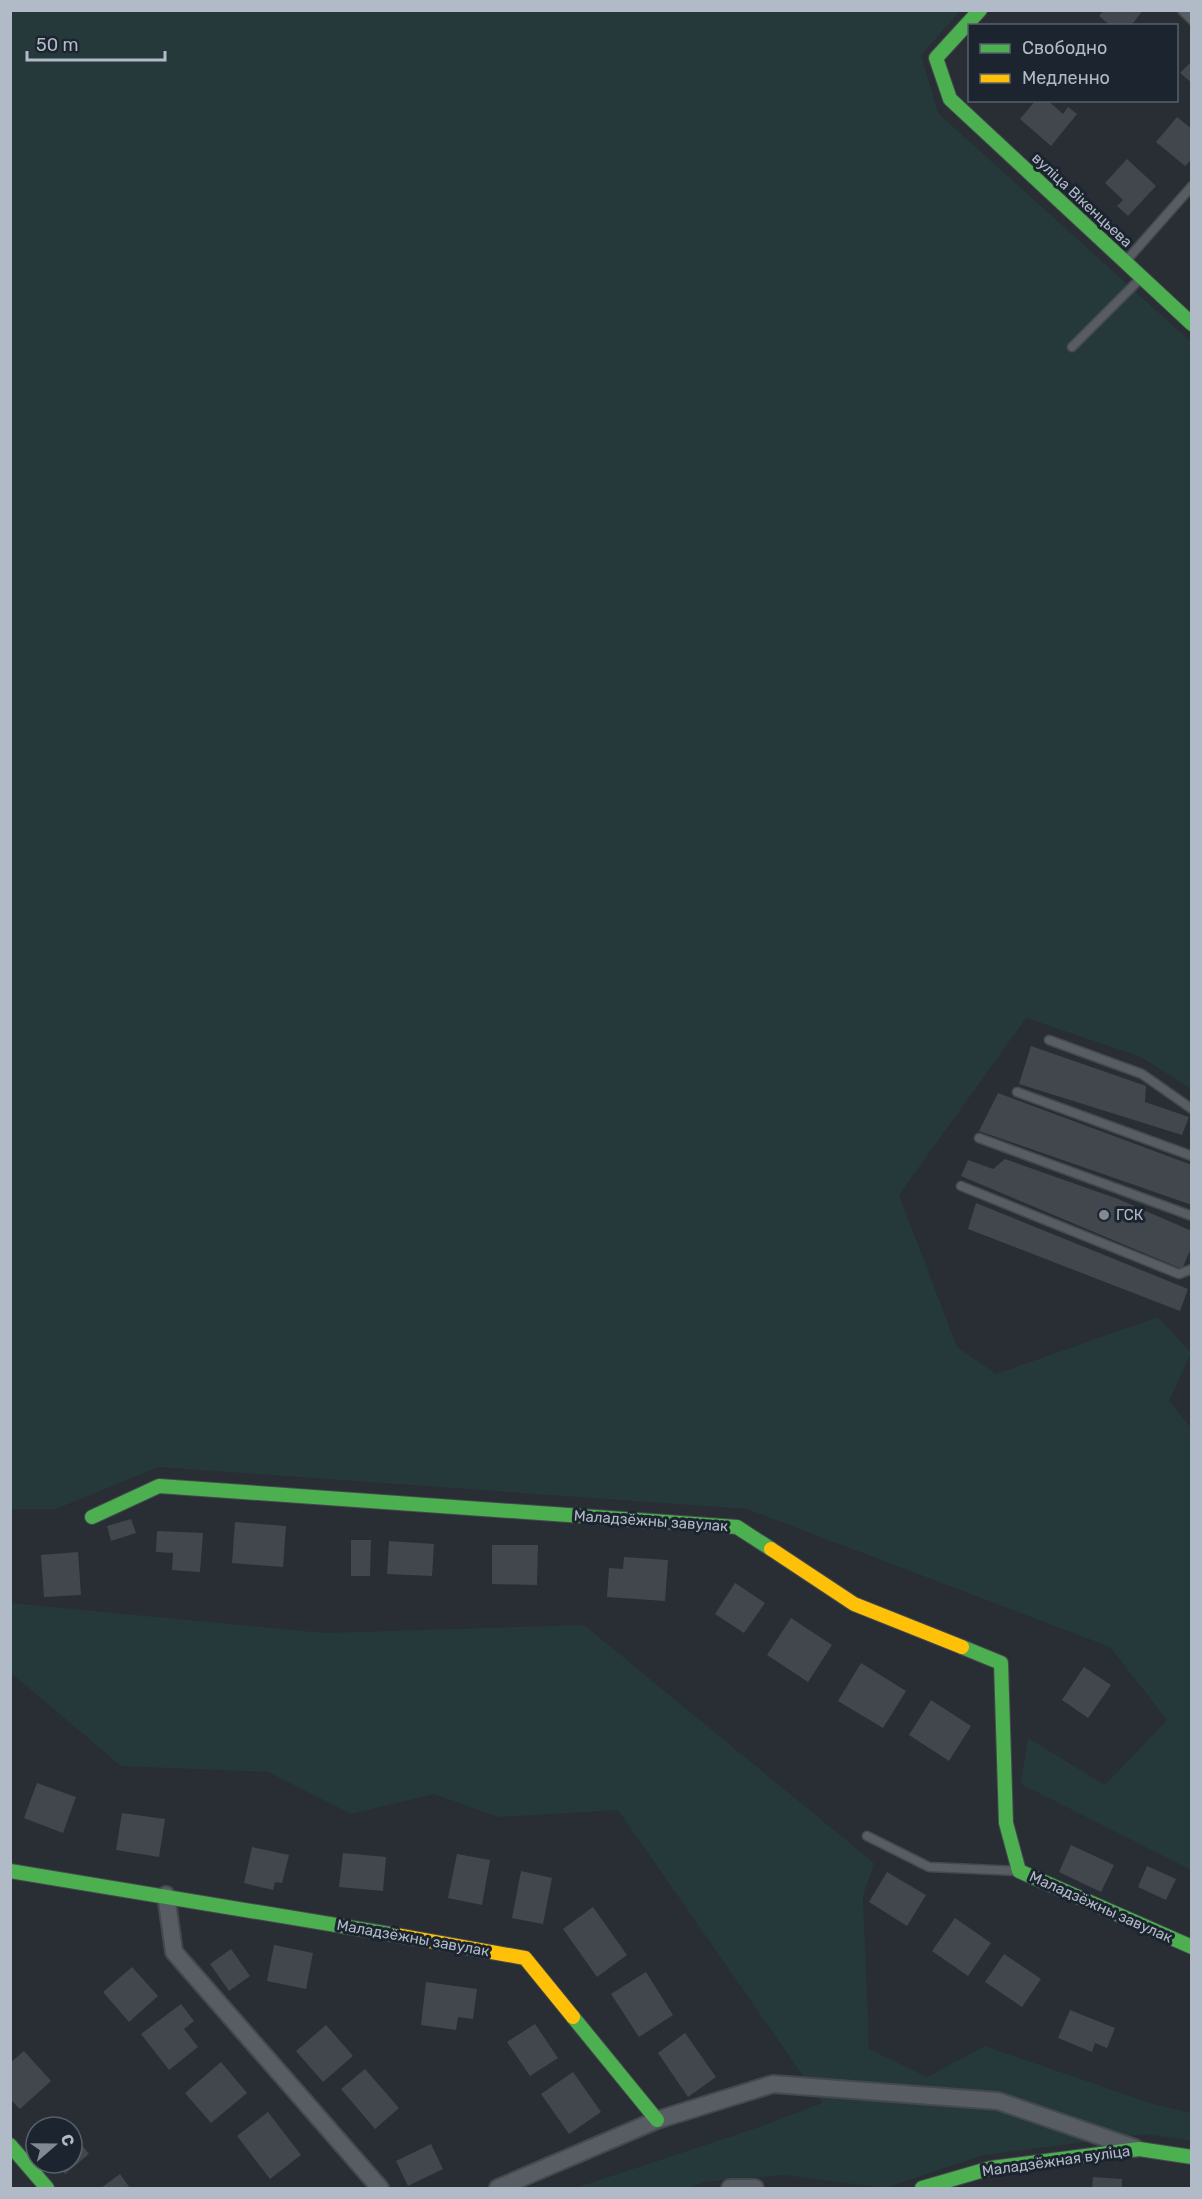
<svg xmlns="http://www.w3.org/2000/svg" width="1202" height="2199" viewBox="0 0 1202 2199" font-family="Rubik,sans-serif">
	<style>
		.green { fill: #25383a }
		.building { fill: #42474d }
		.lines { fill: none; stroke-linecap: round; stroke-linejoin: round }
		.lane-casing { stroke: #44494d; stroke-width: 11 }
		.street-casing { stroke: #44494d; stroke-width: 20 }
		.fast-casing { stroke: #44494d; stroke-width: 16 }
		.slow-casing { stroke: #44494d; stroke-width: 16 }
		.lane { stroke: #585c63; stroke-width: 8 }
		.street { stroke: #585c63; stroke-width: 16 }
		.fast { stroke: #4caf50; stroke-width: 14 }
		.slow { stroke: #ffc107; stroke-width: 14 }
		.poi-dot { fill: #818994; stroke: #1b242f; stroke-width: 2 }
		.labels { text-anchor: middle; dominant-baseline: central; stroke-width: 6; stroke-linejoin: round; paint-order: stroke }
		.street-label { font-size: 15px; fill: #b1bac7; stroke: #1b242f }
		.poi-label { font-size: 15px; fill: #b1bac7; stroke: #1b242f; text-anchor: start }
	</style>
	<rect width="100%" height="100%" fill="#282e34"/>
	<path class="green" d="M11,11h949l-39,44 17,58 253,229v747l-50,-32 -115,-39 -127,177 58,152 39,27 162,-57 33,36 -22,48 23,28 -1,441 -170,-86 7,-46 77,47 62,-65 -57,-73 -363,-138 -588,-42 -103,42h-45z
		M10,1603l315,30 259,-8 290,238 -11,33 6,153 58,28 58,-31 168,58 38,9v28l-44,-7 -163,21 -99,33 -101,-13 -79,7 -16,6h-114l179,-59 68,-26 -204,-293 -120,7 -64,-23 -83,20 -83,-42 -147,-6 -110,-93z"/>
	<path class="building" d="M1104,10h39l-12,16h-20l-12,-10z
		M1192,61v22l-12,-10z
		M1036,100h11l16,14 5,-7 9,7 -26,32 -31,-27z
		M1177,117l15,12v30l-7,7 -29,-24z
		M1127,159l29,27 -28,30 -11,-10 6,-6 -18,-17z
		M1031,1046l115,40 -1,16 44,15 -7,18 -163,-51z
		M998,1093l194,72v40l-213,-74z
		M1005,1159l113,40 74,32v15l-10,23 -221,-93 7,-16 25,9z
		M976,1203l212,86 -8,22 -212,-82z
		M131,1519l5,14 -25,8 -4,-15z
		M235,1522l51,4 -3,41 -51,-4z
		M157,1531l46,2 -3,39 -28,-2 1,-17 -17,-1z
		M351,1540h20l-1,36h-19z
		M389,1541l45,3 -2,32 -45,-2z
		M492,1545h46l-1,40 -45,-1z
		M78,1552l3,43 -37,2 -3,-42z
		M624,1557l44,3 -3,41 -58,-4 2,-29 14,1z
		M735,1583l30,20 -21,30 -29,-19z
		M791,1618l41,27 -24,37 -41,-27z
		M861,1663l45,28 -23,37 -45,-27z
		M1084,1667l27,18 -23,33 -26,-18z
		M931,1700l40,26 -22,35 -40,-26z
		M37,1783l39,14 -13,36 -39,-15z
		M122,1813l43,6 -6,38 -43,-7z
		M1071,1845l43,20 -13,27 -42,-20z
		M252,1847l37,8 -7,28 -7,-1 -2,8 -29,-7z
		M343,1853l43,4 -3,34 -44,-4z
		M457,1854l33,6 -8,45 -34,-7z
		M1147,1866l29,13 -10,21 -28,-13z
		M521,1871l31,7 -9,46 -31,-6z
		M887,1872l39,23 -19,31 -38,-24z
		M593,1907l34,48 -30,22 -34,-48z
		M955,1918l36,25 -23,33 -36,-25z
		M274,1945l39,8 -7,36 -39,-8z
		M231,1949l19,27 -21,15 -19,-27z
		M1004,1954l37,25 -19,28 -37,-25z
		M132,1967l26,29 -29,26 -26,-30z
		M646,1972l27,43 -34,22 -28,-43z
		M426,1982l51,7 -4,30 -15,-2 -2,13 -35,-5z
		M181,2004l13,17 -10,8 14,18 -29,23 -28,-36z
		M1070,2010l45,18 -8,20 -12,-5 -3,9 -34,-14z
		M535,2024l23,34 -28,18 -23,-34z
		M326,2025l27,31 -30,26 -27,-31z
		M685,2033l31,44 -28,20 -30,-44z
		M24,2051l27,30 -31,28 -10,-10v-36z
		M221,2062l26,31 -36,30 -26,-30z
		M365,2069l34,39 -24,21 -34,-40z
		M573,2072l28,40 -32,22 -28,-40z
		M268,2112l33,43 -31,24 -33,-43z
		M58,2116l9,11h-22z
		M72,2133l17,21 -24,20 -9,-11h16z
		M431,2144l12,25 -35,17 -12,-25z
		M120,2174l10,14h-29z
		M1093,2177l29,2v9h-30z"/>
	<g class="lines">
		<defs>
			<path id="lane" d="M1182,10l10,10
				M1125,262l67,-76
				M1072,347l69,-69
				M1049,1040l93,34 50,35
				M1017,1092l175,64
				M979,1138l213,78
				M961,1186l218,88 13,-5
				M867,1836l62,31 89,4"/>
			<path id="street" d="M166,1895l8,57 206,236
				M498,2188l159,-68 116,-36 225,17 137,47
				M730,2188h25"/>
			<path id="fast" d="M980,10l-44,48 14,41 242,225
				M92,1517l67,-31 578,41 34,22
				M962,1647l39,16 5,160 13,48 173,76
				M10,1871l386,64
				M573,2017l84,103
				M10,2145l37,43
				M922,2188l69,-20 148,-19 53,8"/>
			<path id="slow" d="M771,1549l83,55 108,43
				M396,1935l129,23 48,59"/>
		</defs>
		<use href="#lane" class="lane-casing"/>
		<use href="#street" class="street-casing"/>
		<use href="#fast" class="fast-casing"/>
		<use href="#slow" class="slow-casing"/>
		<use href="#lane" class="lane"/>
		<use href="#street" class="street"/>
		<use href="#fast" class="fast"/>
		<use href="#slow" class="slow"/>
	</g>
	<circle class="poi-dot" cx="1104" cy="1215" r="6"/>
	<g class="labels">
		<g class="street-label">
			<text transform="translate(1082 200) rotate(43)">вуліца Вікенцьева</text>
			<text transform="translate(651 1521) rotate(4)">Маладзёжны завулак</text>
			<text transform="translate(1101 1907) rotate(24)">Маладзёжны завулак</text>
			<text transform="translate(413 1938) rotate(10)">Маладзёжны завулак</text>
			<text transform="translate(1056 2161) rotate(-8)">Маладзёжная вуліца</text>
		</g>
		<g class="poi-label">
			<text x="1116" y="1215">ГСК</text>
		</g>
	</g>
	<rect width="1202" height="2199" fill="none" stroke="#b1bac7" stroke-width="24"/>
	<rect x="968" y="24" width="210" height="78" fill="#1b242f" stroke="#57606c" stroke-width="1.5"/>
	<rect x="980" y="44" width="30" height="9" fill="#4caf50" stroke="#57606c" stroke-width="1.5"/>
	<text x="1022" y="54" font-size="18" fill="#b1bac7">Свободно</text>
	<rect x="980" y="74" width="30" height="9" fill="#ffc107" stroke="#57606c" stroke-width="1.5"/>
	<text x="1022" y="84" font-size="18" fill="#b1bac7">Медленно</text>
	<g transform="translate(54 2145) rotate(70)"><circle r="28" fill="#1b242f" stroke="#57606c" stroke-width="1.5"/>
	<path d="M0-4.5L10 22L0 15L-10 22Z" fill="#818994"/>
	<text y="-9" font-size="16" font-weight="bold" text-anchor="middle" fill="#b1bac7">С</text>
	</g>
	<path d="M27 51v9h138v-9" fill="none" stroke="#b1bac7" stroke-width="3"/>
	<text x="36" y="51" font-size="18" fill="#b1bac7" stroke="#1b242f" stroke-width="4.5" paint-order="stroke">50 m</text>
</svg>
